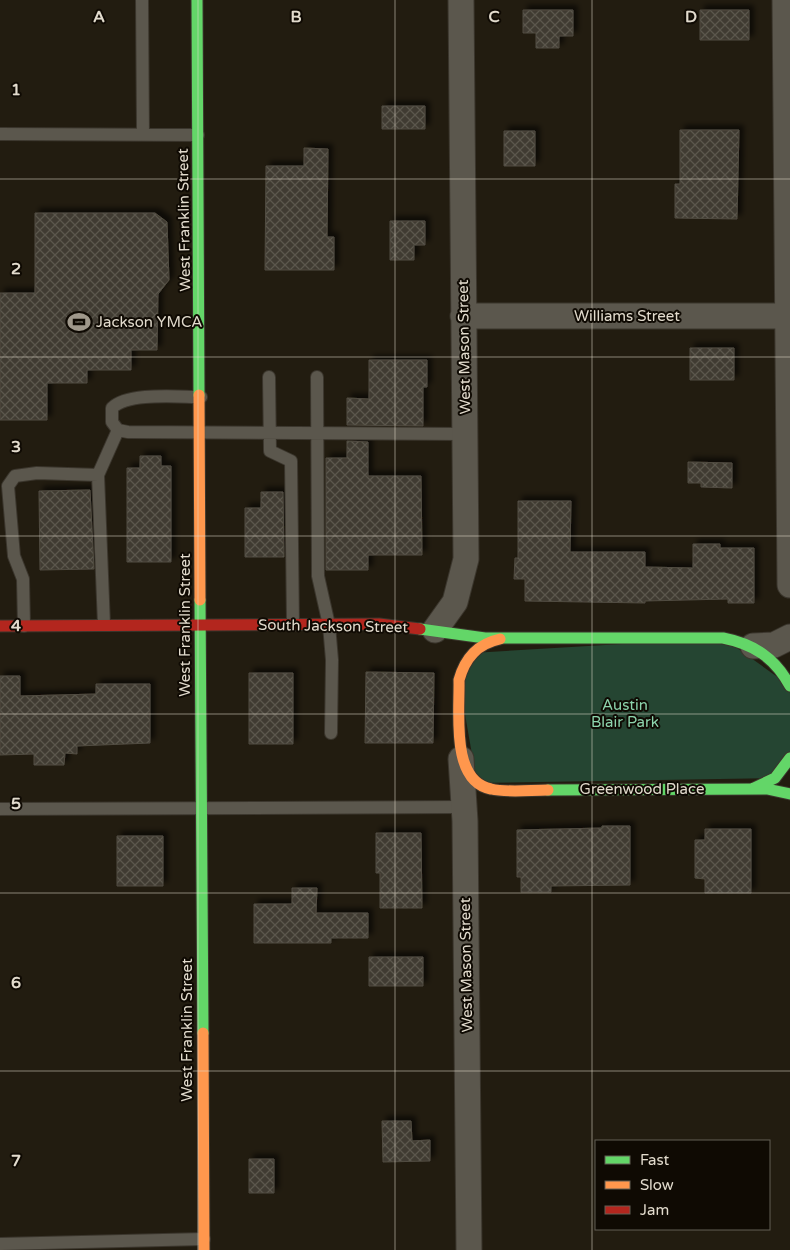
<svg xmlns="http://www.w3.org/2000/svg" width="790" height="1250" viewBox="0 0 790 1250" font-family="'Varela Round',sans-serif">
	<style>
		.park { fill: #254532 }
		.building { fill: url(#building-cross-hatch); stroke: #514c42; filter: url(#shadow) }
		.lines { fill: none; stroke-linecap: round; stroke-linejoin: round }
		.lane-casing { stroke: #3b362d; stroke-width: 14 }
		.street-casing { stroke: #3b362d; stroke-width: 27 }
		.fast-casing { stroke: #3b362d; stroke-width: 13 }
		.slow-casing { stroke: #3b362d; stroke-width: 13 }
		.jam-casing { stroke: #3b362d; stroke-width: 13 }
		.lane { stroke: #5b574d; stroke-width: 12 }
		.street { stroke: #5b574d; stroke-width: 25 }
		.fast { stroke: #63d668; stroke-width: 11 }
		.slow { stroke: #ff974d; stroke-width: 11 }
		.jam { stroke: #b3261e; stroke-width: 11 }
		.grid { fill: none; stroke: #e2dbcd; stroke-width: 1; stroke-opacity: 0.55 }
		.labels { text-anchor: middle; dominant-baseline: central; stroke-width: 4; stroke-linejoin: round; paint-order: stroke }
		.street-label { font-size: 15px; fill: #e2dbcd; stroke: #0f0a03 }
		.poi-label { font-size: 15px; fill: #e2dbcd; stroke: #0f0a03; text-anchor: start }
		.park-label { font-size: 15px; fill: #8dd5ad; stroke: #0f0a03 }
		.grid-label { font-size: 16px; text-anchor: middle; font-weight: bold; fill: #e2dbcd; stroke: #0f0a03; stroke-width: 4; stroke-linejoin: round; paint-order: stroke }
	</style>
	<defs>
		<pattern id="building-cross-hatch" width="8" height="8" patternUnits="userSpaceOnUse" patternTransform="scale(1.25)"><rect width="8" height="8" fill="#403b30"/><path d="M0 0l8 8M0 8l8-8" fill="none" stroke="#5b574d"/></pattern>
		<filter id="shadow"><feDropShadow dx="4.5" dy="-4.5" stdDeviation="2.5" flood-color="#0009"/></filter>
	</defs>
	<rect width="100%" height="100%" fill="#221c10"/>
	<path class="park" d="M723,638l67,48v72l-13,20 -300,5 -18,-103 13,-27z"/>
	<path class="building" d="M523,10h50v26h-14v12h-23v-15h-13z
		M700,10h49v30h-49z
		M382,106h43v23h-43z
		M680,130h59l-2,89 -62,-1v-34h5z
		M504,131h31v35h-31z
		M304,148l24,1 -1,88h7v33h-69l1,-104h38z
		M35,213h120l12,9 2,58 -11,14 -1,56h-26v20h-44v13h-40v37h-47v-127h35z
		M390,221h35v24h-11v15h-24z
		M690,348h44v32h-44z
		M369,360h58v27h-4v39l-76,-1v-27l22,1z
		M347,441l21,1v34h53l1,79h-54v15h-42v-112h21z
		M140,456h21v10h10v96h-44v-94h13z
		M688,462l44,1v25l-31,-1v-4h-13z
		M90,490l4,79 -54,1 -1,-79z
		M261,492h22l1,65h-39v-49h16z
		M518,501h53l-1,51h75v15l48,1v-24h27v4h34v55h-26v-4l-83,2v2l-120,-2v-22h-11l1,-21h3z
		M366,672l68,1 -1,70h-68z
		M249,673h44v71h-44z
		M0,676h20v20l76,-2v-10h54v59l-73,3v8l-12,-1 -1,12h-30v-11l-34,1z
		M602,826h28v59l-79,1v6h-30v-15h-4v-47l85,-2z
		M705,829h46v64h-46v-14l-10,-1v-38h10z
		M376,833h45l1,75h-42v-35h-4z
		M117,836h46v50h-46z
		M292,888h25l-1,25h52v25h-37v5h-77v-39h38z
		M369,957h54v29h-54z
		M382,1121h29l1,20 18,-1v21l-47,1z
		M249,1159h25v34h-25z"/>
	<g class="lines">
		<defs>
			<path id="lane" d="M142,0l1,134
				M0,134l198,1
				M269,377l1,74 21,10 2,164
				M317,377l1,199 11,49 3,35 -1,73
				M201,397c-23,0 -73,-5 -89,11v14l6,8 10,2 337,2
				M98,475l20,-45
				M24,626l-1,-47 -9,-23 -6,-70 7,-10 22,-3 61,2 6,150
				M0,809l464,-2
				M0,1244l204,-5"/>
			<path id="street" d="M785,0l5,585
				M463,316h327
				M435,630l20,-28 11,-43 -5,-559
				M753,646l21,-1 16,-8
				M461,759l4,62 4,429"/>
			<path id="fast" d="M197,0l2,395
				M200,600l3,433
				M420,629l65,9h238c31,6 52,20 67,48
				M752,789l23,-11 15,-20
				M548,790l219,-1 23,5"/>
			<path id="slow" d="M199,395l1,205
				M500,639c-23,5 -35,19 -41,41 1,31 -9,101 32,109 17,4 39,1 57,1
				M203,1033l1,217"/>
			<path id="jam" d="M0,626l379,-2 41,5"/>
		</defs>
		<use href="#lane" class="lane-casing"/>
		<use href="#street" class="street-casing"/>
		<use href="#fast" class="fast-casing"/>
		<use href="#slow" class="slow-casing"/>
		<use href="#jam" class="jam-casing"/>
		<use href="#lane" class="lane"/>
		<use href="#street" class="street"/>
		<use href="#fast" class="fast"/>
		<use href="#slow" class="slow"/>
		<use href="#jam" class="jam"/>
	</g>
	<path class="grid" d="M198,0v1250M395,0v1250M592,0v1250M0,179h790M0,357h790M0,536h790M0,714h790M0,893h790M0,1071h790"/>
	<defs>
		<symbol id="stadium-bare" viewBox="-9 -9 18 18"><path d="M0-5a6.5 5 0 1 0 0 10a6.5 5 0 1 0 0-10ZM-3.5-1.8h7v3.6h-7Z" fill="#9f988b" stroke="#0f0a03" stroke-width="2.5" paint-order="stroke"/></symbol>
	</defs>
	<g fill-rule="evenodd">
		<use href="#stadium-bare" x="63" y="306" width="32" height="32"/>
	</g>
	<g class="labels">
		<g class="street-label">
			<text transform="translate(184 220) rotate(-91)">West Franklin Street</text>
			<text x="627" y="316">Williams Street</text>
			<text transform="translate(464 347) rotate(-91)">West Mason Street</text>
			<text transform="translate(185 625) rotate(-90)">West Franklin Street</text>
			<text transform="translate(333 626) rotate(1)">South Jackson Street</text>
			<text x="642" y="789">Greenwood Place</text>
			<text transform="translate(466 965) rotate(-91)">West Mason Street</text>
			<text transform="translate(187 1030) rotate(-90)">West Franklin Street</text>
		</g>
		<g class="poi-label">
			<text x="96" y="322">Jackson YMCA</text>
		</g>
		<g class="park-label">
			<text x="625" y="705">Austin<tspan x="625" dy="17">Blair Park</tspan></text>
		</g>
	</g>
	<g class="grid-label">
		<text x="99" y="22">A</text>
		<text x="296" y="22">B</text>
		<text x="494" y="22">C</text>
		<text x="691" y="22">D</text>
		<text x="16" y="95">1</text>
		<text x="16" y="274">2</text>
		<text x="16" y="452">3</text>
		<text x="16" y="631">4</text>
		<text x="16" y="809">5</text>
		<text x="16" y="988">6</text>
		<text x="16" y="1166">7</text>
	</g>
	<rect x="595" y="1140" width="175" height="90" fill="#0f0a03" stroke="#635e54"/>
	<rect x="605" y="1156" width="25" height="8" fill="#63d668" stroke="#635e54"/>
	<text x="640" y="1165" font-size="15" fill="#e2dbcd">Fast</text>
	<rect x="605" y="1181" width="25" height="8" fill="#ff974d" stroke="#635e54"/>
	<text x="640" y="1190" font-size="15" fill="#e2dbcd">Slow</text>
	<rect x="605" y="1206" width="25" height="8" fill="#b3261e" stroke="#635e54"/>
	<text x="640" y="1215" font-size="15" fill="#e2dbcd">Jam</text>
</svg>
